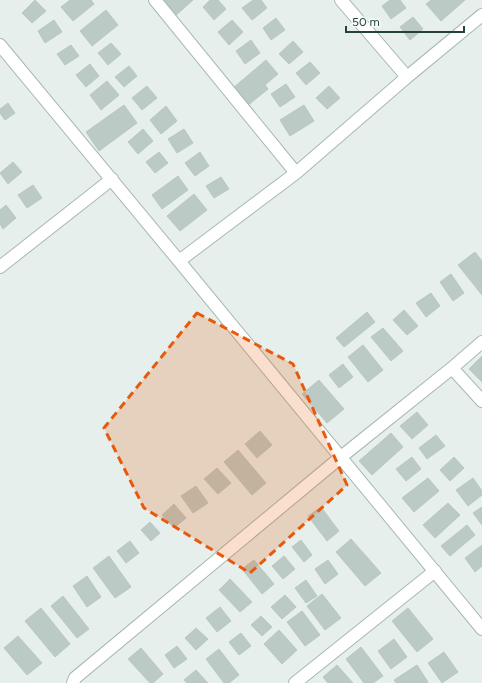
<svg xmlns="http://www.w3.org/2000/svg" width="482" height="683" viewBox="0 0 482 683" font-family="Figtree,sans-serif">
	<style>
		.building { fill: #bbcac4; stroke: #b8c9c2 }
		.lines { fill: none; stroke-linecap: round; stroke-linejoin: round }
		.street-casing { stroke: #a8b8b2; stroke-width: 14 }
		.street { stroke: #fff; stroke-width: 12 }
		.marked { fill: #e8590c; fill-opacity: 0.2; stroke: #e8590c; stroke-width: 3; stroke-dasharray: 8 5; stroke-linejoin: round }
	</style>
	<rect width="100%" height="100%" fill="#e6efeb"/>
	<path class="building" d="M35,0l11,11 -14,12 -10,-10z
		M70,0h21l3,4 -21,17 -12,-14z
		M165,0h28l-19,17 -12,-14z
		M210,0h8l8,9 -12,11 -11,-13z
		M253,0h8l6,8 -15,12 -10,-12z
		M390,0h10l6,8 -15,11 -9,-13z
		M431,0h34l-24,21 -15,-17z
		M106,10l12,15 -26,21 -12,-15z
		M413,17l10,12 -13,11 -10,-13z
		M276,18l9,12 -14,10 -8,-12z
		M54,20l8,12 -17,11 -7,-12z
		M232,20l11,12 -14,13 -11,-13z
		M251,40l9,13 -15,11 -9,-13z
		M293,41l10,11 -14,12 -10,-10z
		M111,43l10,11 -13,11 -10,-12z
		M71,45l8,11 -14,9 -8,-11z
		M266,60l12,14 -13,11 3,4 -21,17 -14,-18z
		M310,62l10,11 -14,12 -10,-12z
		M90,64l9,12 -13,11 -10,-12z
		M129,66l8,10 -13,11 -9,-10z
		M107,81l12,14 -18,15 -11,-15z
		M286,84l9,13 -15,10 -9,-13z
		M147,86l10,12 -15,12 -10,-12z
		M329,86l11,12 -13,11 -11,-11z
		M8,103l7,10 -10,7 -5,-7v-4z
		M124,105l13,18 -38,28 -13,-19z
		M304,105l10,16 -24,15 -10,-16z
		M166,106l11,15 -16,13 -11,-14z
		M143,129l10,12 -15,13 -10,-12z
		M184,129l9,14 -16,10 -9,-14z
		M159,152l9,11 -13,10 -9,-11z
		M200,152l9,14 -14,10 -10,-13z
		M13,162l9,10 -14,12 -8,-11z
		M178,176l10,14 -26,19 -10,-14z
		M221,177l8,12 -15,9 -8,-12z
		M33,185l9,13 -15,10 -9,-13z
		M194,194l13,16 -27,21 -13,-15z
		M6,205l10,13 -13,11 -3,-5v-14z
		M475,252l7,9v34l-24,-30z
		M451,274l13,19 -11,8 -13,-19z
		M431,293l9,13 -14,11 -10,-14z
		M404,310l14,16 -11,9 -14,-15z
		M367,312l8,10 -31,25 -8,-9z
		M383,328l20,23 -12,10 -20,-24z
		M363,345l20,25 -15,12 -20,-25z
		M482,356v26l-13,-13z
		M343,364l10,13 -14,11 -10,-13z
		M319,380l25,29 -17,14 -25,-29z
		M417,412l11,13 -16,14 -12,-13z
		M260,431l12,14 -15,13 -12,-14z
		M391,433l12,14 -31,28 -13,-14z
		M436,435l9,11 -18,13 -8,-11z
		M238,450l28,33 -14,12 -28,-33z
		M412,457l9,12 -15,12 -10,-12z
		M454,457l10,11 -14,13 -10,-11z
		M217,468l14,15 -13,11 -14,-15z
		M428,478l11,13 -25,21 -12,-14z
		M473,478l9,13v4l-14,11 -12,-16z
		M196,486l12,17 -15,10 -12,-17z
		M448,503l12,12 -25,23 -12,-13z
		M174,504l12,14 -12,10 -12,-13z
		M321,507l18,24 -12,10 -19,-25z
		M482,507v18l-9,-12z
		M150,522l10,11 -9,8 -10,-11z
		M467,525l8,10 -25,21 -9,-10z
		M351,539l30,34 -16,13 -29,-34z
		M301,540l11,15 -8,7 -12,-15z
		M130,541l9,12 -13,10 -9,-12z
		M482,545v21l-7,6 -10,-14z
		M109,556l22,31 -16,11 -22,-30z
		M284,556l11,13 -12,10 -11,-13z
		M254,560l20,24 -12,10 -20,-25z
		M328,560l10,14 -13,10 -10,-15z
		M87,576l14,21 -14,10 -14,-21z
		M230,579l22,23 -12,10 -21,-22z
		M306,580l11,16 -11,7 -11,-15z
		M322,594l19,24 -16,12 -18,-24z
		M285,595l11,12 -14,12 -11,-12z
		M63,596l26,33 -12,9 -26,-32z
		M220,607l11,14 -14,11 -11,-14z
		M41,608l29,36 -15,13 -30,-36z
		M408,608l25,31 -16,13 -25,-31z
		M302,611l18,24 -15,11 -18,-24z
		M261,616l11,11 -10,9 -11,-11z
		M196,628l12,11 -12,11 -11,-12z
		M279,630l18,20 -15,14 -18,-20z
		M241,633l10,13 -12,9 -10,-13z
		M18,636l24,27 -15,12 -23,-27z
		M394,639l13,18 -16,12 -13,-18z
		M177,646l10,13 -13,9 -9,-13z
		M361,647l22,29 -10,7h-9l-18,-24z
		M141,648l22,26 -10,9h-3l-22,-24z
		M219,649l20,26 -10,8h-5l-18,-24z
		M444,652l14,20 -16,11 -14,-20z
		M337,665l16,18h-25l-5,-6z
		M417,665l11,17 -1,1h-31l-2,-3z
		M196,670l12,13h-21l-3,-3z"/>
	<g class="lines">
		<defs>
			<path id="street" d="M155,0l141,173
				M341,0l66,77
				M0,45l179,216 303,368
				M179,261l117,-88 111,-96 75,-62
				M0,267l112,-88
				M452,368l30,33
				M73,683l2,-5 266,-221 111,-89 30,-26
				M295,683l140,-112"/>
		</defs>
		<use href="#street" class="street-casing"/>
		<use href="#street" class="street"/>
	</g>
	<path class="marked" d="M197,313l96,51 54,121 -97,88 -106,-65 -40,-80z"/>
	<path d="M346 26v6h118v-6" fill="none" stroke="#24423a" stroke-width="2"/>
	<text x="352" y="26" font-size="12" fill="#24423a" stroke="#f7fbf9" stroke-width="3" paint-order="stroke">50 m</text>
</svg>
